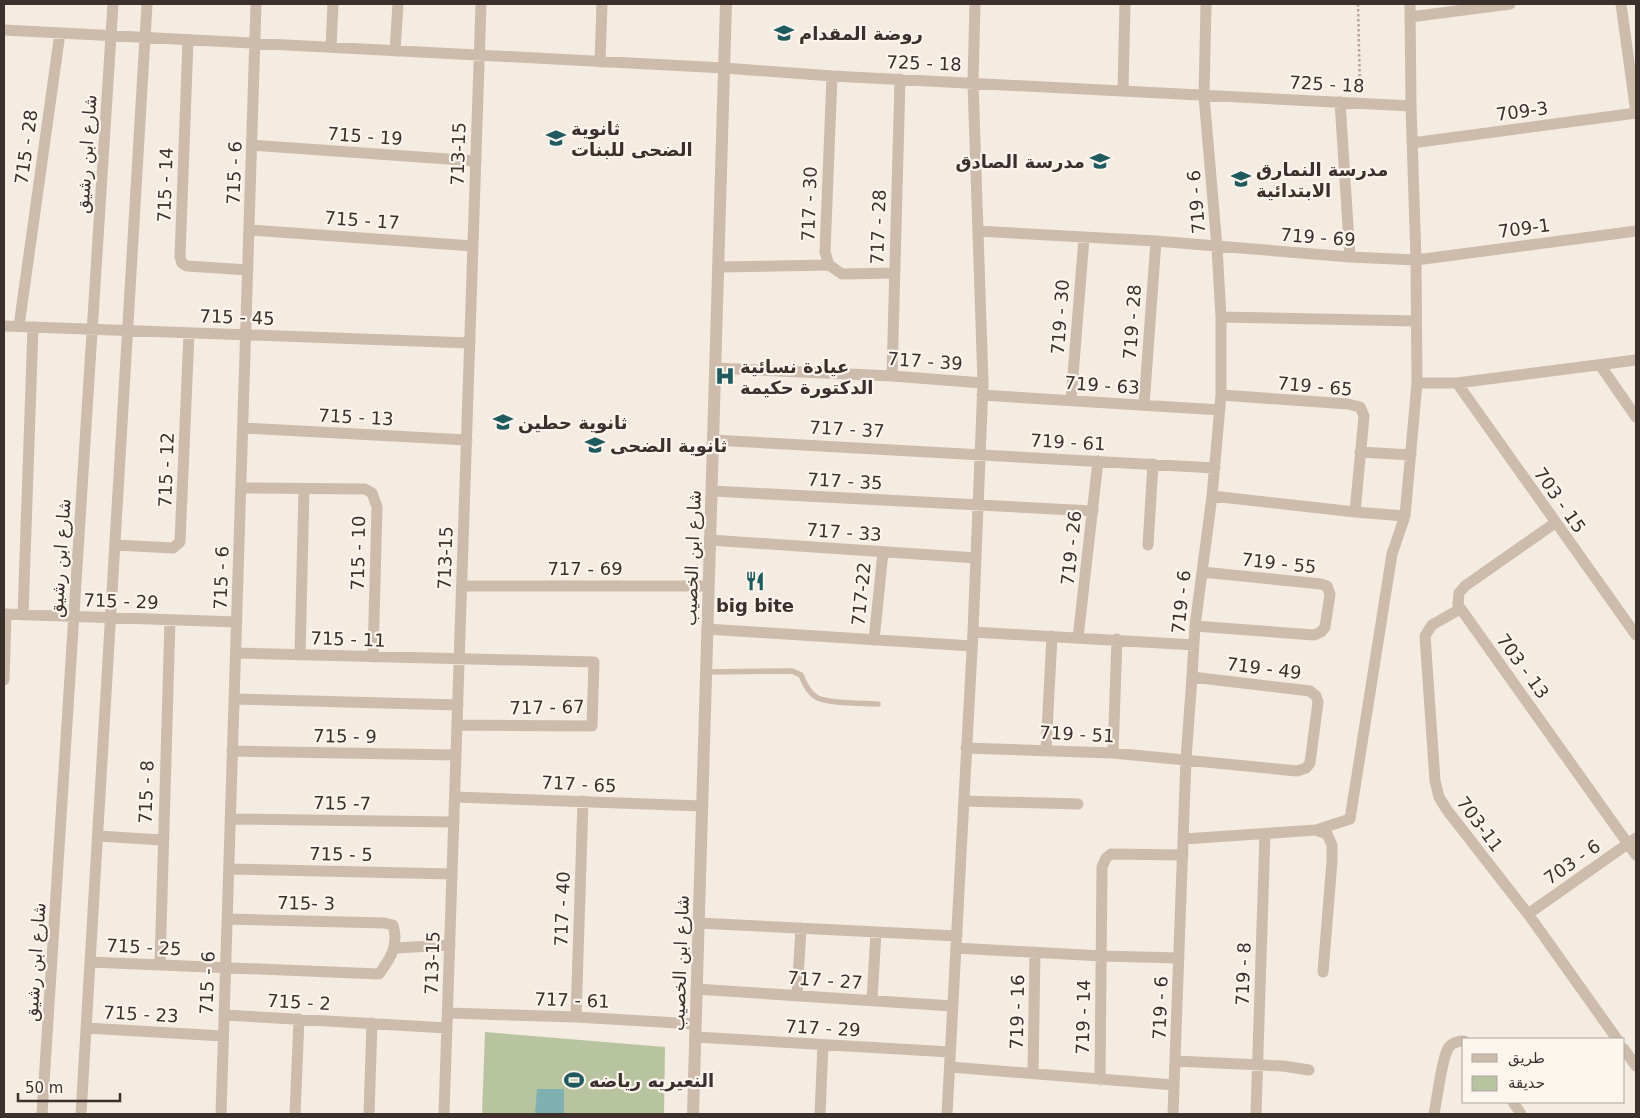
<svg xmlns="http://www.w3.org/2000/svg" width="1640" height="1118" viewBox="0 0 1640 1118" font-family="'DejaVu Sans',Cairo,sans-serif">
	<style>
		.green { fill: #b8c4a0 }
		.water { fill: #7fb0b2 }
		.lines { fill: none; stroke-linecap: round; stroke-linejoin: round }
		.path { stroke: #b9a596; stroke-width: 2.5; stroke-dasharray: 2.5 2.5; stroke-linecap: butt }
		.service { stroke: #cdbbac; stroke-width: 5.5 }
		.minor { stroke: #cdbbac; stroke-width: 11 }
		.tertiary { stroke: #cdbbac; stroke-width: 12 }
		.labels { text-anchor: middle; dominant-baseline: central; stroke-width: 4.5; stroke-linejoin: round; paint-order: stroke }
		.poi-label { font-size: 18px; font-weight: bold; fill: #3b302b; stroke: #fbf5ee; text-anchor: start }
		.street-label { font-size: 18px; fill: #3b302b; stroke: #fbf5ee }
	</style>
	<rect width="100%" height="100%" fill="#f4ebe1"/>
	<path class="green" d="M485,1032l180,15 -1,67h-182z"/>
	<path class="water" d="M537,1089h27v25h-29z"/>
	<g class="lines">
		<path class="path" d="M1358,4l2,88"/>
		<path class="service" d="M706,672l86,-1 9,4c3,8 7,17 15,22 11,7 48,6 62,7"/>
		<path class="minor" d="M1621,4l15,109
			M1410,17l100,-13
			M4,30l720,38 108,8 579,30
			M188,40l-8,217 2,6 5,3 61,4
			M331,47l2,-43
			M395,51l3,-47
			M600,62l2,-58
			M832,76l-7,176 4,13 13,9 53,-1
			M1123,90l2,-86
			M1340,102l10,155
			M1412,143l224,-30
			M252,145l224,16
			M249,230l224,16
			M978,231l178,10 194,16 66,3 220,-29
			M718,267l111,-2
			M1221,317l195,4
			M4,326l466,17
			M19,326l41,-293
			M1600,365l36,52
			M715,368l177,8 91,7
			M892,376l8,-297
			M1417,383h40l179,-23
			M1457,383l179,252
			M982,395l238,15
			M1221,395l127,9 12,3 4,9 -9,96
			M1071,400l13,-162
			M1144,405l12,-164
			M243,428l224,12
			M713,440l502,28
			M1360,452l51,3
			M241,488l124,1 7,4 5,14 -4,150
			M712,491l381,20
			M1212,496l143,16 50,4
			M1555,523l-90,63 -6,7 -1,12 178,250
			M710,540l266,18
			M115,545l58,3 7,-6 9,-209
			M1148,545l5,-81
			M462,586h246
			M1460,609l-28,16 -7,11 10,145 4,16 8,13 81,104 89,125
			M4,614l233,8
			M23,615l10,-288
			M1195,626l119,9 7,-3 4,-5 5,-33 -3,-8 -6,-2 -119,-12
			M707,629l265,17
			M973,632l221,13
			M1078,638l20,-177
			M874,640l9,-88
			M236,653l358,9 -2,64 -135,-1
			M300,655l4,-166
			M4,680l2,-66
			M234,699l224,6
			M966,748l147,5 184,18 9,-3 4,-5 8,-61 -2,-6 -6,-5 -118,-14
			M1046,750l6,-114
			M232,751l224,4
			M1113,753l4,-114
			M455,797l247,9
			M964,801l114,3
			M230,819l224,3
			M1316,830l34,-11 42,-265 13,-38 12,-133 -1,-123 -5,-154 -1,-102
			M98,836l64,4
			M1184,839l132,-9 11,4 5,11v16l-9,111
			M229,869l223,5
			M1528,914l108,-76
			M698,923l259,13
			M395,948l55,-3
			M956,948l146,8 77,2
			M90,962l289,12c12,-16 20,-29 14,-49l-9,-2 -157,-4
			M160,965l10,-345
			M696,989l256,17
			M797,995l4,-67
			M872,1000l4,-68
			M448,1013l128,4 119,7
			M224,1015l223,13
			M576,1017l7,-216
			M86,1028l137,8
			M695,1037l255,15
			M1624,1049l12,17
			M1175,1061l108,5 26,4
			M950,1067l224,18
			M1033,1073l2,-121
			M1100,1080l2,-213 4,-9 5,-4 72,1
			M1513,1102l8,12
			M42,1114l71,-1110
			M81,1114l66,-1110
			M221,1114l35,-1110
			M295,1114l4,-95
			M369,1114l3,-91
			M444,1114l37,-1110
			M820,1114l3,-69
			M947,1114l26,-482 10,-249 -10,-301 2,-78
			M1173,1114l13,-355 6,-82 3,-51 17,-130 9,-101v-78l-4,-70 -13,-151 2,-92
			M1256,1114l9,-280
			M1434,1114c3,-14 8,-58 15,-67 4,-5 9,-6 15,-6"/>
		<path class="tertiary" d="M693,1114l33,-1110"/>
	</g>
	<defs>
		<symbol id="school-bare" viewBox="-9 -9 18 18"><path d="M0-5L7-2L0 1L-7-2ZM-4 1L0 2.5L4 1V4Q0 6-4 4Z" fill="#1f5a5e" stroke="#fbf5ee" stroke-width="2.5" paint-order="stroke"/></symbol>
		<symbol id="hospital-bare" viewBox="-9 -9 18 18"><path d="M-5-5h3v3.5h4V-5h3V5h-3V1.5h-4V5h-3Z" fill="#1f5a5e" stroke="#fbf5ee" stroke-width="2.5" paint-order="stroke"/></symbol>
		<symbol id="restaurant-bare" viewBox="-9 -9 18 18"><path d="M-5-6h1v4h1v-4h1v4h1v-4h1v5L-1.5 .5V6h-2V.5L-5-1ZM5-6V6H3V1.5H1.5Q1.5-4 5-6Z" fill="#1f5a5e" stroke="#fbf5ee" stroke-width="2.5" paint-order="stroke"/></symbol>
		<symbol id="stadium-bare" viewBox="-9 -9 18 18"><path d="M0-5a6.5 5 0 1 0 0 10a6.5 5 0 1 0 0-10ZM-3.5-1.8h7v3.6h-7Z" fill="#1f5a5e" stroke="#fbf5ee" stroke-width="2.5" paint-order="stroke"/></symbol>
	</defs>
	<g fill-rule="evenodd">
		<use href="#school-bare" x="770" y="19" width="28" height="28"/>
		<use href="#school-bare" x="542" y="124" width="28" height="28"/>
		<use href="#school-bare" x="1086" y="147" width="28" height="28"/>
		<use href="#school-bare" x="1227" y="165" width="28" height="28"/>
		<use href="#hospital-bare" x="711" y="362" width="28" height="28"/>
		<use href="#school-bare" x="489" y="408" width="28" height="28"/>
		<use href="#school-bare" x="581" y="431" width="28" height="28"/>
		<use href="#restaurant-bare" x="741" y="567" width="28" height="28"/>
		<use href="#stadium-bare" x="560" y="1066" width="28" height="28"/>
	</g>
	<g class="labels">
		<g class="poi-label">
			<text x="799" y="33">روضة المقدام</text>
			<text x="571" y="128">ثانوية<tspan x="571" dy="21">الضحى للبنات</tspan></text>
			<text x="1085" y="161" text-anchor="end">مدرسة الصادق</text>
			<text x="1256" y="169">مدرسة النمارق<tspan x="1256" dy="21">الابتدائية</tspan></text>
			<text x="740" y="366">عيادة نسائية<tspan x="740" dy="21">الدكتورة حكيمة</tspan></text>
			<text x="518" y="422">ثانوية حطين</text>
			<text x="610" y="445">ثانوية الضحى</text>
			<text x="755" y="605" text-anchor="middle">big bite</text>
			<text x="589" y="1080">النعيريه رياضه</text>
		</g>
		<g class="street-label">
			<text transform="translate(924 63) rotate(2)">725 - 18</text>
			<text transform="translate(1327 84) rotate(3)">725 - 18</text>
			<text transform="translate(1522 111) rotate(-8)">709-3</text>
			<text transform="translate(365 136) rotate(4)">715 - 19</text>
			<text transform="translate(26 147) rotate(-82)">715 - 28</text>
			<text transform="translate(86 154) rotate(-86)">شارع ابن رشيق</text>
			<text transform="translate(458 154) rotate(-88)">713-15</text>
			<text transform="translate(234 173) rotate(-88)">715 - 6</text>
			<text transform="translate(165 185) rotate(-88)">715 - 14</text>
			<text transform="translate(1196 202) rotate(-95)">719 - 6</text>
			<text transform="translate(809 204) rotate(-88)">717 - 30</text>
			<text transform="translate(362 220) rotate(4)">715 - 17</text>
			<text transform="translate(878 227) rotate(-88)">717 - 28</text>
			<text transform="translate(1524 228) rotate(-8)">709-1</text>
			<text transform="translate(1318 237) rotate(4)">719 - 69</text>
			<text transform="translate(237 317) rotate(2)">715 - 45</text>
			<text transform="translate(1060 317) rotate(-86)">719 - 30</text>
			<text transform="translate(1132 322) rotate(-86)">719 - 28</text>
			<text transform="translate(925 361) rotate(4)">717 - 39</text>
			<text transform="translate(1102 385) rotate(4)">719 - 63</text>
			<text transform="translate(1315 386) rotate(5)">719 - 65</text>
			<text transform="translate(356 417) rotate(3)">715 - 13</text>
			<text transform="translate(847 429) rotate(3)">717 - 37</text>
			<text transform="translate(1068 442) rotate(3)">719 - 61</text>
			<text transform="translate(166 470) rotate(-88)">715 - 12</text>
			<text transform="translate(845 481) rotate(3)">717 - 35</text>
			<text transform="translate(1560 500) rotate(55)">703 - 15</text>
			<text transform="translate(844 532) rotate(4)">717 - 33</text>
			<text transform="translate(1071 548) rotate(-84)">719 - 26</text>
			<text transform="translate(358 553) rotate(-89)">715 - 10</text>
			<text transform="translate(60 558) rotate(-86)">شارع ابن رشيق</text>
			<text transform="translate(445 558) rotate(-88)">713-15</text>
			<text transform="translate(692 558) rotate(-88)">شارع ابن الخصيب</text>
			<text transform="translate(1279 563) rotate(6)">719 - 55</text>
			<text x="585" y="568">717 - 69</text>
			<text transform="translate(221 578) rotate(-88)">715 - 6</text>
			<text transform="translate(861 594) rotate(-84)">717-22</text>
			<text transform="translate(121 601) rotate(2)">715 - 29</text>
			<text transform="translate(1181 602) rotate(-84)">719 - 6</text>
			<text transform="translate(348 639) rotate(2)">715 - 11</text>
			<text transform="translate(1523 666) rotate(54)">703 - 13</text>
			<text transform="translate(1264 668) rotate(7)">719 - 49</text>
			<text transform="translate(547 707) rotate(-1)">717 - 67</text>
			<text transform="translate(1077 734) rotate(3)">719 - 51</text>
			<text transform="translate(345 736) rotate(1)">715 - 9</text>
			<text transform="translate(579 784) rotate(3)">717 - 65</text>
			<text transform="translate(146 792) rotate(-88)">715 - 8</text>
			<text transform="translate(342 803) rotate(1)">715 -7</text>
			<text transform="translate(1480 824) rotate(53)">703-11</text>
			<text transform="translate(341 854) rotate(1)">715 - 5</text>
			<text transform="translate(1572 862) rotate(-35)">703 - 6</text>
			<text transform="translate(306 903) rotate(1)">715- 3</text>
			<text transform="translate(562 909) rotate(-88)">717 - 40</text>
			<text transform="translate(144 947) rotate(3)">715 - 25</text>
			<text transform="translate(35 962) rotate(-86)">شارع ابن رشيق</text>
			<text transform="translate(432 963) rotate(-88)">713-15</text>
			<text transform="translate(680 963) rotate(-88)">شارع ابن الخصيب</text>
			<text transform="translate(1243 974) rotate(-88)">719 - 8</text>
			<text transform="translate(825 980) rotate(4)">717 - 27</text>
			<text transform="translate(207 983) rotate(-88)">715 - 6</text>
			<text transform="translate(572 1000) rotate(2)">717 - 61</text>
			<text transform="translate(299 1002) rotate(3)">715 - 2</text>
			<text transform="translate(1160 1008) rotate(-88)">719 - 6</text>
			<text transform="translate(1017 1012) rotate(-89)">719 - 16</text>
			<text transform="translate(141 1014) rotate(3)">715 - 23</text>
			<text transform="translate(1083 1017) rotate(-89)">719 - 14</text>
			<text transform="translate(823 1028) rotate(3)">717 - 29</text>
		</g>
	</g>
	<rect width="1640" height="1118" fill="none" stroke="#3b302b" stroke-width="10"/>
	<rect x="1462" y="1038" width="162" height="65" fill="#fbf5ee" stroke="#aea6a0"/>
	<rect x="1472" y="1054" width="25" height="8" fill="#cdbbac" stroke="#aea6a0"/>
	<text x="1508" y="1063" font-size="15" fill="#3b302b">طريق</text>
	<rect x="1472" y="1076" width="25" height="15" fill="#b8c4a0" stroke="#aea6a0"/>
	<text x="1508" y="1088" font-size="15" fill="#3b302b">حديقة</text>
	<path d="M18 1093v8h102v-8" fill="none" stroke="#3b302b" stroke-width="2.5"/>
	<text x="25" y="1093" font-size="15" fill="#3b302b" stroke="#fbf5ee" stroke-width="4" paint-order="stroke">50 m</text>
</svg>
